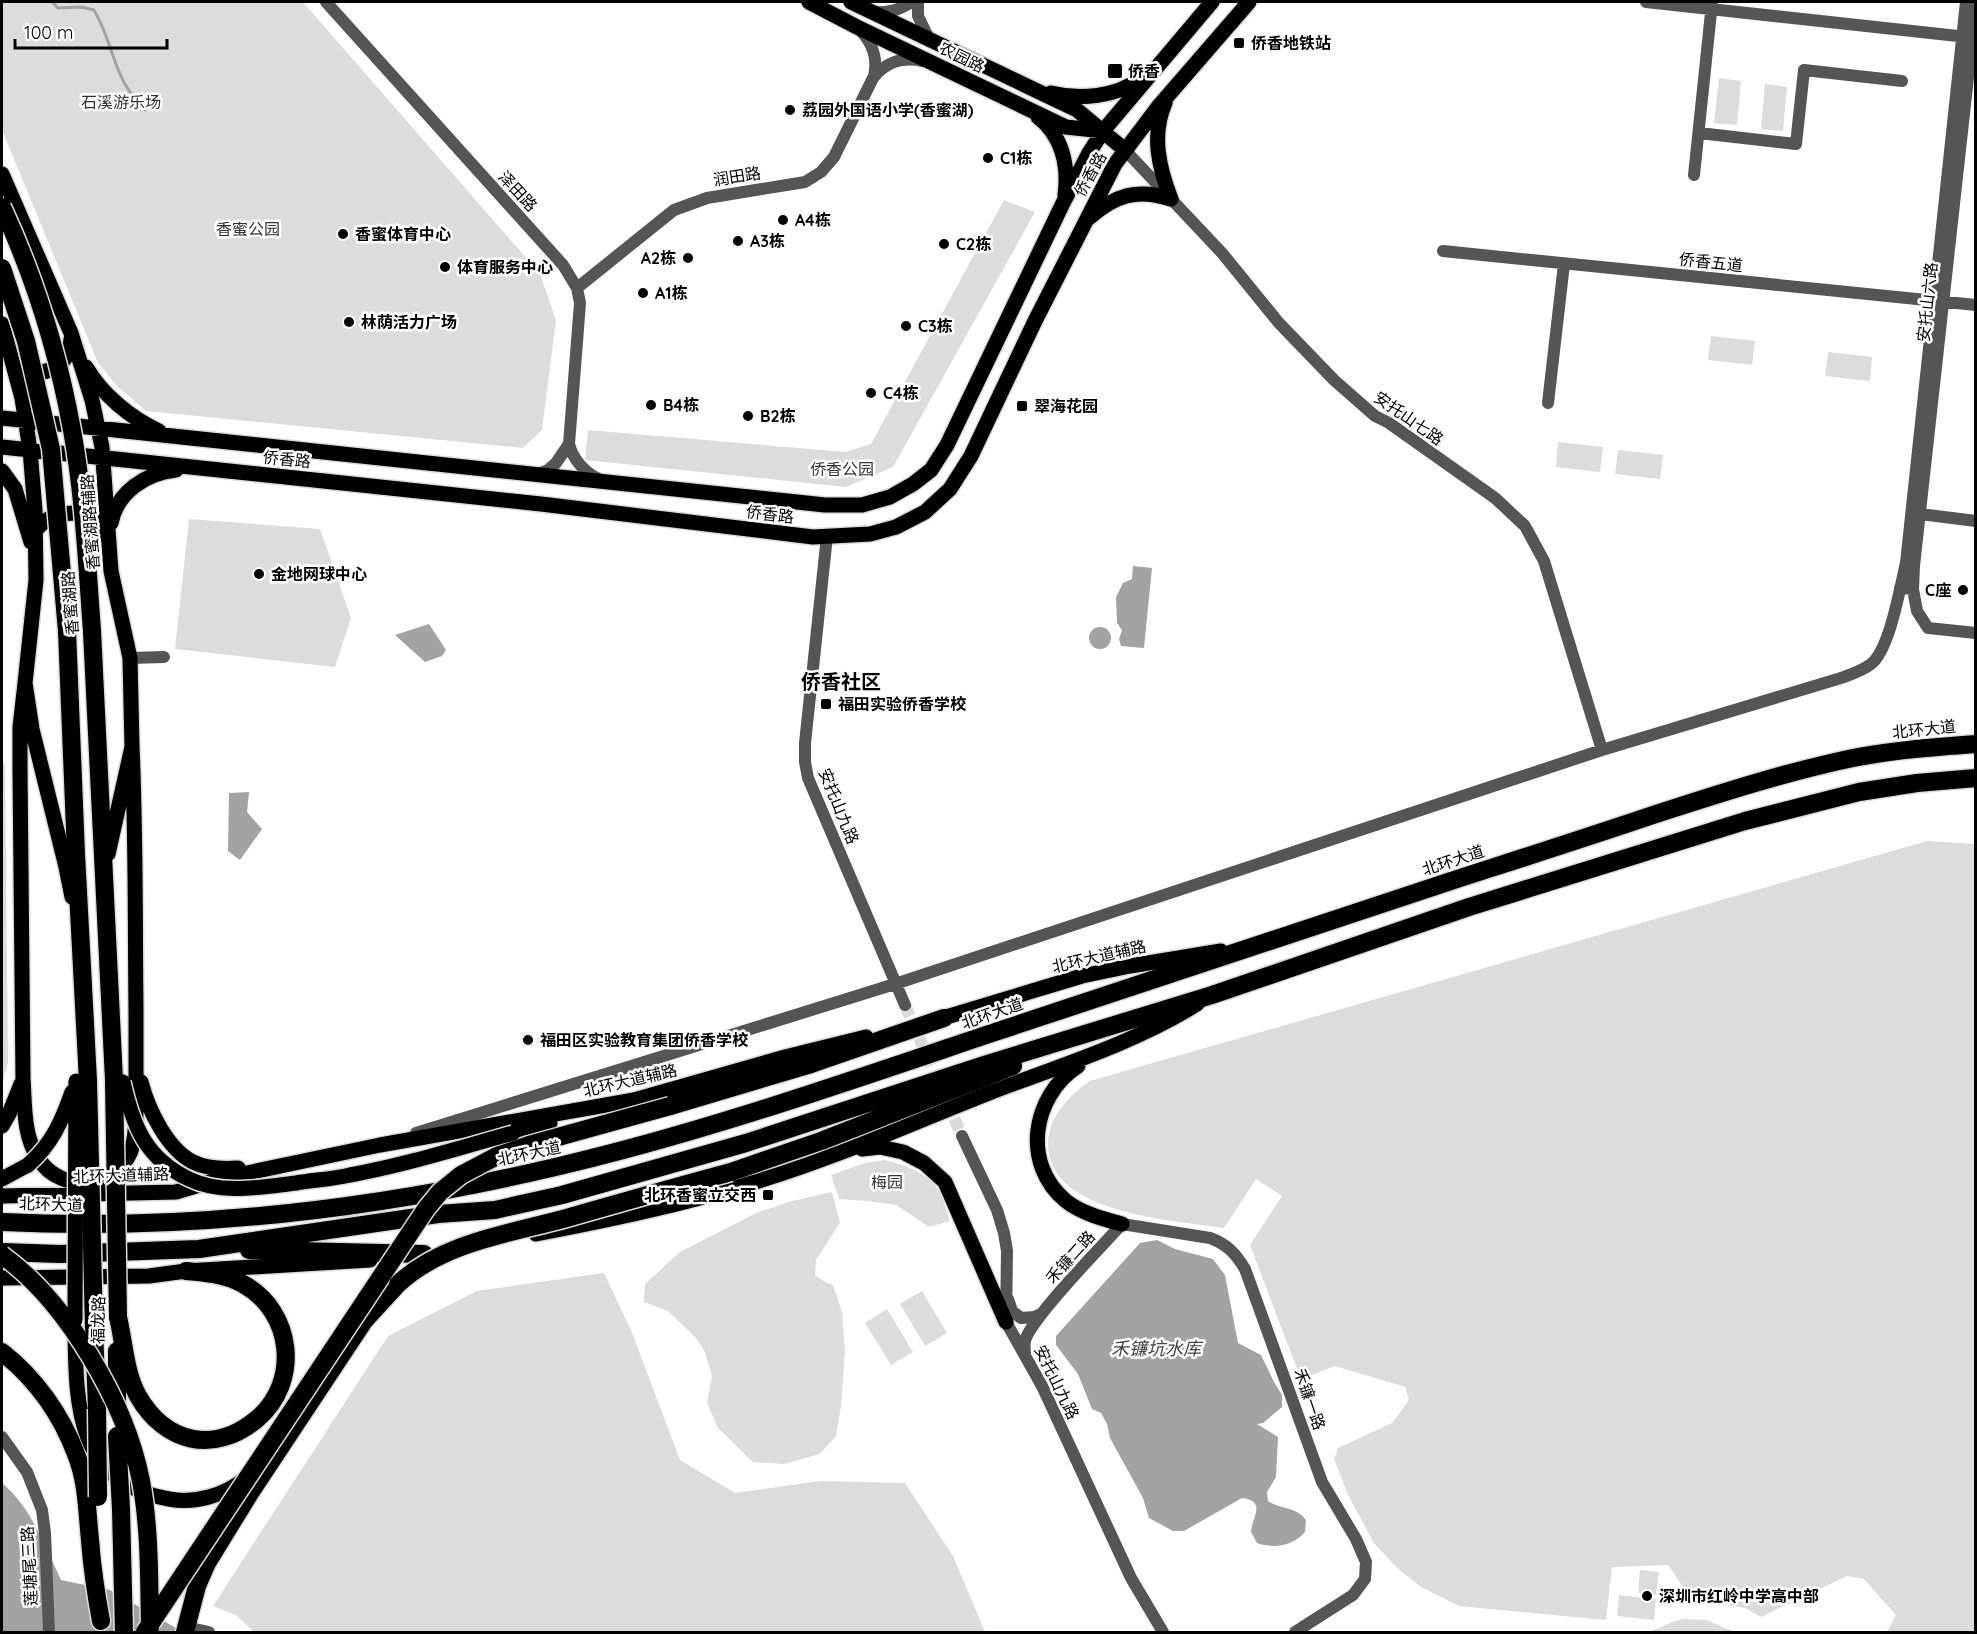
<svg xmlns="http://www.w3.org/2000/svg" width="1977" height="1634" viewBox="0 0 1977 1634" font-family="Quicksand,'Noto Sans SC',sans-serif">
	<style>
		.green { fill: #dcdcdc }
		.water { fill: #a3a3a3 }
		.lines { fill: none; stroke-linecap: round; stroke-linejoin: round }
		.stream { stroke: #a3a3a3; stroke-width: 3 }
		.minor-tunnel { stroke: #d9d9d9; stroke-width: 12; stroke-dasharray: 12 6; stroke-linecap: butt }
		.major-casing { stroke: #dbdbdb; stroke-width: 18 }
		.highway-casing { stroke: #dbdbdb; stroke-width: 21 }
		.minor { stroke: #555; stroke-width: 12 }
		.major { stroke: #000; stroke-width: 15 }
		.highway { stroke: #000; stroke-width: 18 }
		.major-bridge-casing { stroke: #dbdbdb; stroke-width: 18; stroke-linecap: butt }
		.highway-bridge-casing { stroke: #dbdbdb; stroke-width: 21; stroke-linecap: butt }
		.major-bridge { stroke: #000; stroke-width: 15 }
		.highway-bridge { stroke: #000; stroke-width: 18 }
		.poi-dot { fill: #000; stroke: #fff; stroke-width: 2 }
		.labels { text-anchor: middle; dominant-baseline: central; stroke-width: 5; stroke-linejoin: round; paint-order: stroke }
		.poi-label { font-size: 16px; font-weight: bold; fill: #000; stroke: #fff; text-anchor: start }
		.street-label { font-size: 16px; fill: #000; stroke: #fff }
		.park-label { font-size: 16px; fill: #333; stroke: #fff }
		.water-label { font-size: 18px; font-style: italic; fill: #444; stroke: #fff }
		.quarter-label { font-size: 20px; font-weight: bold; fill: #000; stroke: #fff }
	</style>
	<rect width="100%" height="100%" fill="#fff"/>
	<path class="green" d="M2,2h301l237,272 16,46 -14,110 -19,18 -377,-37 -29,-25 -19,-23 -96,-233z
		M1719,78l22,3 -4,44 -23,-2z
		M1765,84l22,3 -4,44 -22,-2z
		M1004,200l31,12 -142,255 -47,20 -261,-27 3,-30 257,22 26,-8z
		M1711,336l44,5 -3,24 -44,-5z
		M1828,352l44,5 -2,24 -45,-5z
		M1558,442l45,5 -3,25 -44,-5z
		M1618,450l45,5 -3,24 -45,-5z
		M189,519l131,10 31,89 -16,49 -160,-18z
		M2,760l3,5 3,298 -6,20z
		M1927,841l48,3v788h-88l9,-17 -32,-36 -17,-3 -86,41 -16,-9 -54,-9 -23,-34 -56,2 -6,53 -147,-14 -38,-19 -24,-19 -23,-25 -26,-48 -14,-36 4,-11 54,-25 17,-23 -4,-13 -70,-21 -28,11 -8,-3 -49,-129 32,-49 -26,-17 -32,49c-50,-8 -177,-13 -176,-85 1,-26 21,-48 42,-62z
		M885,1160c19,5 41,12 53,29 6,9 8,23 12,32l-21,6 -33,-22 -28,-4 -29,-2 -8,-24 34,-12z
		M832,1192l8,31 -24,37 -1,15 10,7 8,3 9,27 3,39 -4,55 -5,30 -16,18 -36,10 -31,-2 -35,-34 -11,-25 5,-27 -7,-24 -10,-15 -27,-26 -24,-9 1,-18 35,-32 76,-39 36,-12z
		M604,1273l27,57 49,130 55,33 85,-12 85,2 48,73 32,76h-731l-18,-17 -23,-9 175,-270 89,-45z
		M922,1291l25,42 -22,13 -25,-42z
		M887,1309l26,43 -22,13 -26,-42z
		M1640,1570l19,2 -3,23 -18,-2z
		M1619,1595l37,4 -2,21 -37,-4z
		M1683,1619l24,1 27,12h-84l22,-10z"/>
	<path class="water" d="M1133,566l19,2 -8,80 -23,-2 -2,-7 3,-9 -5,-7 -1,-26 7,-14 9,-4z
		M429,624l17,26 -4,6 -17,6 -30,-27z
		M1089 638a11 11 0 1 1 22 0a11 11 0 1 1-22 0Z
		M249,792l-2,20 15,17 -22,31 -12,-9 1,-58z
		M1157,1240l18,9 38,10 12,16 13,68 23,12 13,27 8,13v12l-19,16 -6,1 21,13 -2,40 -9,15 1,9c13,9 28,5 38,19l-1,12c-12,14 -31,17 -48,11l-6,-11c1,-15 16,-31 -9,-34l-58,33h-11l-24,-13 -6,-20 -33,-60 -3,-14 -6,-11 -9,-4 -14,-35 -22,-29v-9l84,-93z
		M2,1483c29,24 43,63 59,97l49,10 73,42h-181z"/>
	<g class="lines">
		<path class="stream" d="M52,2l6,6 24,-1 12,3c16,26 19,58 36,82 4,6 10,12 15,18"/>
		<path class="minor-tunnel" d="M905,1005l35,81
			M947,1102l15,34"/>
		<defs>
			<path id="major" d="M809,2l48,25 209,100 37,4
				M851,2l226,108 48,40
				M1051,93c29,7 65,4 89,-14
				M1165,103c-14,32 -6,65 6,96
				M1038,117c24,18 31,49 27,78
				M2,174l69,159 21,67 10,47 9,124 19,87 2,89 -24,107
				M1089,218c26,-23 48,-30 82,-19
				M2,324l20,74 8,52 5,60 1,70 -11,103 7,46 34,138 6,30
				M86,367c16,27 44,51 73,64
				M23,371c24,6 47,-6 48,-32
				M2,418l823,87h37l28,-8 23,-13 18,-14 16,-25 116,-242 26,-50 14,-22 109,-129
				M2,447l539,57 272,33 57,-3 26,-7 29,-15 25,-23 21,-33 64,-135 80,-157 43,-57 91,-105
				M2,471l13,18 16,53
				M111,523c6,-31 35,-50 65,-53
				M36,530c18,-24 61,-23 72,8
				M25,683l-5,44v42l3,310c2,26 0,56 15,79 23,38 85,30 95,-14 4,-16 3,-34 3,-51 0,-27 0,-54 0,-82 -1,-88 0,-176 -4,-264
				M933,1021l149,-45 48,-10 91,-15
				M1078,1066c-46,30 -57,98 -12,135 15,12 37,18 56,23
				M141,1082c7,27 26,67 52,80 14,7 30,7 45,6
				M2,1126l7,-12 12,-30
				M513,1133l37,-10
				M862,1149l18,-2 23,5 21,11 21,19 61,140
				M2,1179l26,-14
				M2,1196l174,-4 47,-14 157,-33 254,-45 151,-43 81,-20
				M536,1234c73,-14 145,-29 216,-51 81,-24 158,-59 237,-90 70,-27 144,-49 208,-89
				M2,1278l147,-2 37,-5 184,-11
				M75,1329c1,77 1,154 94,170 27,5 56,-4 77,-21"/>
			<path id="highway" d="M67,631l9,223 12,227
				M92,631l22,449
				M670,1106l141,-42 133,-46
				M731,1172l90,-31 192,-75
				M2,1222c184,9 369,-12 549,-54 147,-34 290,-84 432,-132 156,-52 312,-104 468,-155 68,-22 137,-44 205,-67 65,-21 130,-42 197,-56 41,-8 82,-11 123,-14
				M249,1250l175,4
				M2,1252l58,2 139,-5 239,-35 57,-4 67,-15 184,-52 238,-78 228,-70 257,-88 276,-86 114,-29 58,-9 59,-5
				M118,1317c6,25 7,56 20,79 27,47 76,59 119,23 44,-37 36,-108 -14,-135 -17,-10 -38,-11 -57,-13
				M94,1329l3,80
				M2,1352c33,26 59,62 74,102 11,27 11,57 14,86 2,27 6,54 11,81
				M117,1410v-59
				M121,1509l3,123
				M185,1632l12,-46 10,-23 43,-70 114,-172 34,-37"/>
		</defs>
		<use href="#major" class="major-casing"/>
		<use href="#highway" class="highway-casing"/>
		<path class="minor" d="M326,2l237,263 14,23 3,15 -11,141 -13,19 -8,7 -11,5
			M918,2v14l11,23
			M1646,2l321,35
			M874,12c15,1 25,-2 38,-10
			M860,30c13,14 18,28 14,46
			M1699,133l97,11 8,-74 98,11
			M1125,150l97,103 57,70 55,57 41,36 14,7 106,75 30,28 19,35 58,189
			M1694,175l18,-172
			M1443,251l533,54
			M577,288l97,-78 33,-12 98,-16 16,-10 13,-15 39,-79c14,-17 29,-21 50,-17
			M1548,403l16,-139
			M569,444c4,16 17,30 32,36
			M1920,514l56,7
			M827,536l-22,207v19l3,16 97,227
			M1900,588l13,1 1,-23 62,-561
			M1913,589l4,22 11,17 48,5
			M130,658l34,-1
			M416,1133l479,-149 707,-234 239,-72c11,-4 21,-7 30,-14 19,-15 29,-77 35,-101l60,-561
			M962,1136l35,74 7,23 3,18 -1,71 36,64 89,192 32,54
			M1008,1299l4,12 9,7 13,-1 7,-3
			M1025,1354c0,-4 -1,-9 0,-13 5,-22 78,-96 97,-117l88,14c17,6 26,16 35,31l77,213 34,57 10,23 -1,17 -12,16 -58,37
			M2,1437l25,35 15,38 3,23 4,99
			M195,1629l14,3"/>
		<use href="#major" class="major"/>
		<use href="#highway" class="highway"/>
		<defs>
			<path id="major-bridge" d="M123,1082c10,44 23,77 66,97 33,16 72,8 107,4 18,-3 37,-4 54,-8 55,-10 109,-27 163,-42
				M28,1165c24,-21 34,-44 44,-73
				M75,1320l1,-239"/>
			<path id="highway-bridge" d="M2,207c33,71 56,146 70,223 12,66 15,134 20,201
				M2,268l24,73 25,108 16,182
				M114,1080l4,237
				M88,1081l6,248
				M2,1255c65,47 124,148 139,226 9,49 8,98 9,147
				M398,1284c44,-41 109,-50 165,-65 56,-16 112,-32 168,-47
				M97,1409l1,88
				M117,1436l4,73
				M145,1632l281,-423 14,-17 21,-17 36,-19 32,-11 141,-39"/>
		</defs>
		<use href="#major-bridge" class="major-bridge-casing"/>
		<use href="#highway-bridge" class="highway-bridge-casing"/>
		<use href="#major-bridge" class="major-bridge"/>
		<use href="#highway-bridge" class="highway-bridge"/>
	</g>
	<g class="poi-dot">
		<rect x="1233" y="37" width="12" height="12" rx="3"/>
		<rect x="1107" y="63" width="16" height="16" rx="3"/>
		<circle cx="790" cy="110" r="6"/>
		<circle cx="988" cy="158" r="6"/>
		<circle cx="783" cy="220" r="6"/>
		<circle cx="343" cy="234" r="6"/>
		<circle cx="738" cy="241" r="6"/>
		<circle cx="944" cy="244" r="6"/>
		<circle cx="688" cy="258" r="6"/>
		<circle cx="445" cy="267" r="6"/>
		<circle cx="643" cy="293" r="6"/>
		<circle cx="349" cy="322" r="6"/>
		<circle cx="906" cy="326" r="6"/>
		<circle cx="871" cy="393" r="6"/>
		<circle cx="651" cy="405" r="6"/>
		<rect x="1016" y="400" width="12" height="12" rx="3"/>
		<circle cx="748" cy="416" r="6"/>
		<circle cx="259" cy="574" r="6"/>
		<circle cx="1963" cy="590" r="6"/>
		<rect x="820" y="698" width="12" height="12" rx="3"/>
		<circle cx="528" cy="1040" r="6"/>
		<rect x="762" y="1189" width="12" height="12" rx="3"/>
		<circle cx="1647" cy="1596" r="6"/>
	</g>
	<g class="labels">
		<g class="poi-label">
			<text x="1251" y="43">侨香地铁站</text>
			<text x="1128" y="71">侨香</text>
			<text x="802" y="110">荔园外国语小学(香蜜湖)</text>
			<text x="1000" y="158">C1栋</text>
			<text x="795" y="220">A4栋</text>
			<text x="355" y="234">香蜜体育中心</text>
			<text x="750" y="241">A3栋</text>
			<text x="956" y="244">C2栋</text>
			<text x="676" y="258" text-anchor="end">A2栋</text>
			<text x="457" y="267">体育服务中心</text>
			<text x="655" y="293">A1栋</text>
			<text x="361" y="322">林荫活力广场</text>
			<text x="918" y="326">C3栋</text>
			<text x="883" y="393">C4栋</text>
			<text x="663" y="405">B4栋</text>
			<text x="1034" y="406">翠海花园</text>
			<text x="760" y="416">B2栋</text>
			<text x="271" y="574">金地网球中心</text>
			<text x="1951" y="590" text-anchor="end">C座</text>
			<text x="838" y="704">福田实验侨香学校</text>
			<text x="540" y="1040">福田区实验教育集团侨香学校</text>
			<text x="756" y="1195" text-anchor="end">北环香蜜立交西</text>
			<text x="1659" y="1596">深圳市红岭中学高中部</text>
		</g>
		<g class="street-label">
			<text transform="translate(962 57) rotate(26)">农园路</text>
			<text transform="translate(1090 174) rotate(-61)">侨香路</text>
			<text transform="translate(737 176) rotate(-9)">润田路</text>
			<text transform="translate(518 191) rotate(47)">泽田路</text>
			<text transform="translate(1711 262) rotate(6)">侨香五道</text>
			<text transform="translate(1927 302) rotate(-84)">安托山六路</text>
			<text transform="translate(1409 418) rotate(35)">安托山七路</text>
			<text transform="translate(287 459) rotate(6)">侨香路</text>
			<text transform="translate(770 514) rotate(7)">侨香路</text>
			<text transform="translate(90 522) rotate(-94)">香蜜湖路辅路</text>
			<text transform="translate(70 603) rotate(-94)">香蜜湖路</text>
			<text transform="translate(1924 729) rotate(-6)">北环大道</text>
			<text transform="translate(839 806) rotate(68)">安托山九路</text>
			<text transform="translate(1453 860) rotate(-18)">北环大道</text>
			<text transform="translate(1099 956) rotate(-13)">北环大道辅路</text>
			<text transform="translate(992 1013) rotate(-19)">北环大道</text>
			<text transform="translate(630 1080) rotate(-13)">北环大道辅路</text>
			<text transform="translate(529 1153) rotate(-12)">北环大道</text>
			<text transform="translate(121 1175) rotate(-2)">北环大道辅路</text>
			<text transform="translate(51 1204) rotate(2)">北环大道</text>
			<text transform="translate(1070 1257) rotate(-48)">禾镰二路</text>
			<text transform="translate(98 1320) rotate(-89)">福龙路</text>
			<text transform="translate(1057 1382) rotate(64)">安托山九路</text>
			<text transform="translate(1310 1399) rotate(71)">禾镰一路</text>
			<text transform="translate(29 1566) rotate(-93)">莲塘尾三路</text>
		</g>
		<g class="park-label">
			<text x="121" y="102">石溪游乐场</text>
			<text x="248" y="229">香蜜公园</text>
			<text x="842" y="469">侨香公园</text>
			<text x="887" y="1182">梅园</text>
		</g>
		<g class="water-label">
			<text x="1156" y="1348">禾镰坑水库</text>
		</g>
		<g class="quarter-label">
			<text x="841" y="681">侨香社区</text>
		</g>
	</g>
	<rect width="1977" height="1634" fill="none" stroke="#000000" stroke-width="6"/>
	<path d="M15 39v9h152v-9" fill="none" stroke="#000000" stroke-width="3"/>
	<text x="24" y="39" font-size="18" fill="#000000" stroke="#ffffff" stroke-width="4.5" paint-order="stroke">100 m</text>
</svg>
